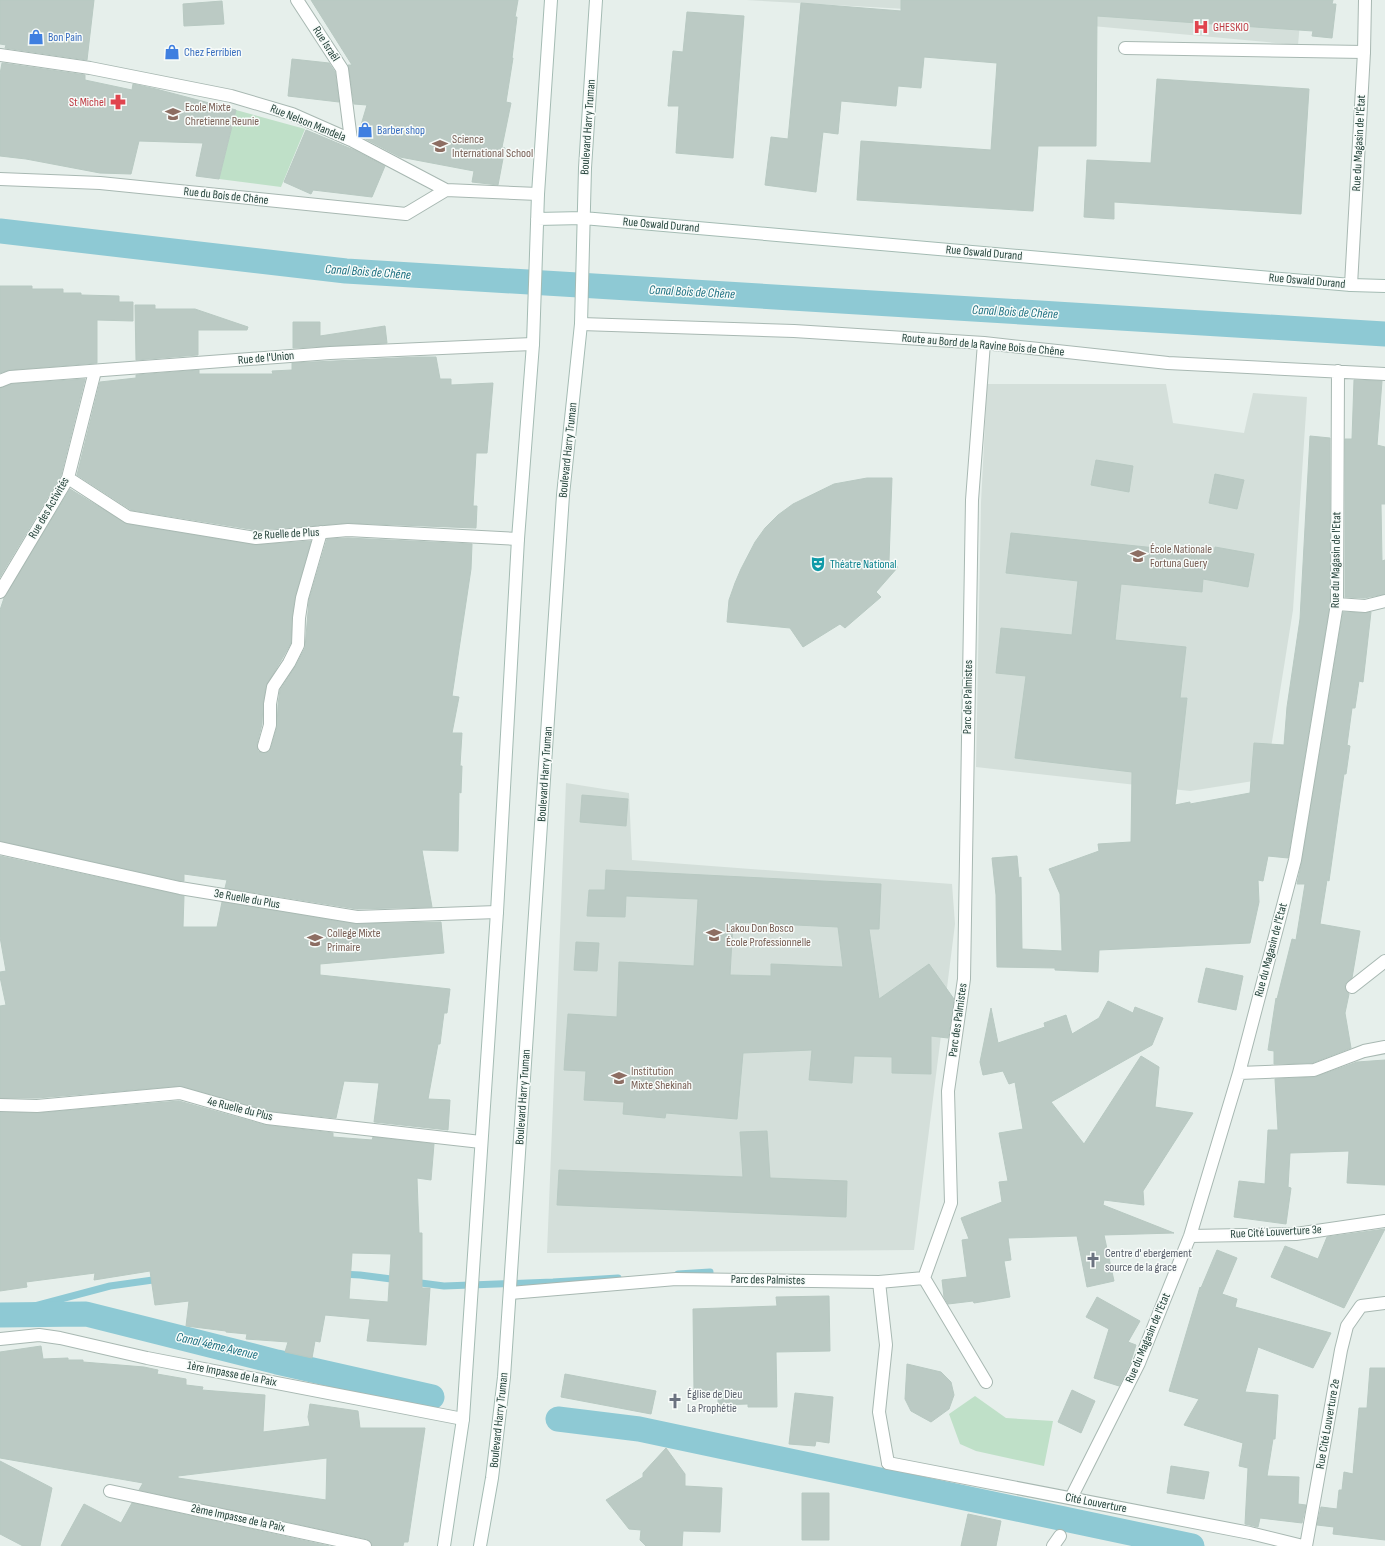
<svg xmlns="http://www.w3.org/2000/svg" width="1385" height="1546" viewBox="0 0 1385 1546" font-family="'Sofia Sans Condensed',sans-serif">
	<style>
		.built { fill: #d4dfda }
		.green { fill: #bfe0c8 }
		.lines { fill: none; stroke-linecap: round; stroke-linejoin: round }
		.stream { stroke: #8ec9d4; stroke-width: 7 }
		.canal { stroke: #8ec9d4; stroke-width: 25 }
		.building { fill: #bbcac4; stroke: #b8c9c2; fill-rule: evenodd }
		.lane-casing { stroke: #a8b8b2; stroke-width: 14 }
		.street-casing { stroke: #a8b8b2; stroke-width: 14 }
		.secondary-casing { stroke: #a4bbb3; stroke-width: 14 }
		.lane { stroke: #fff; stroke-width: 12 }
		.street { stroke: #fff; stroke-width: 12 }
		.secondary { stroke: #fff; stroke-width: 12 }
		.labels { text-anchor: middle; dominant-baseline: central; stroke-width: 3; stroke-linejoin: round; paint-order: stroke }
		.health-label { font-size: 12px; fill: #be3a42; stroke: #f7fbf9; text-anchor: start }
		.shop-label { font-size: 12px; fill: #366cbe; stroke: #f7fbf9; text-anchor: start }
		.street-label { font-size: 12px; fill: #24423a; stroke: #f7fbf9 }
		.education-label { font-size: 12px; fill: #785e54; stroke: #f7fbf9; text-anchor: start }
		.culture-label { font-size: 12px; fill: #0d838f; stroke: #f7fbf9; text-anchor: start }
		.worship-label { font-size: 12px; fill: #5b616d; stroke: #f7fbf9; text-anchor: start }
		.water-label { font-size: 13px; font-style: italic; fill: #1c6f80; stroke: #f7fbf9 }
	</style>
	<rect width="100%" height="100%" fill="#e6efeb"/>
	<path class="built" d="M746,0h556l-4,45 -392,-36z
		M987,384h179l7,39 71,10 9,-40 54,4 -14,213 -27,169 -76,12 -214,-24 5,-264z
		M566,783l63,10 3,67 320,24 3,40 -41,326 -367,3z"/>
	<path class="green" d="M236,110l69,19 -24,58 -62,-8z
		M975,1396l31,22 47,3 -9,45 -68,-15 -16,-7 -11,-30z"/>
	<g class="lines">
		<path class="stream" d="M341,1274l19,1 39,5
			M678,1274l32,-2
			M413,1282l31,4 109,-4 65,-4
			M0,1315l110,-29 50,-7"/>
		<path class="canal" d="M0,231l346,40 1039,63
			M0,1315l86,-1 191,48 155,35
			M558,1419l81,10 553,117"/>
	</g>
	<path class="building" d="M0,0h94l-7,60 -82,-12 1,-3 -6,-1z
		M311,0h207l-3,17h2l-5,41h1l-7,44 5,1 -9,44 3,1 -7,37 -26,-3 2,-11 -74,-14 -42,-22 9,-30 -13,-1 -6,-39h4z
		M901,0h432l-1,4h4l-4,34 -20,-2 1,-5 -216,-15 -1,130h-58l-5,65 -176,-11 4,-59 130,9 6,-87 -73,-6 -3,31 -23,-2 -2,20 -55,-5 -3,33 -15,-2 -7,60 -51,-7 6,-48 17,2 13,-136 100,8z
		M222,1l2,23 -40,2 -1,-22z
		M687,12l57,4 -11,142 -57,-5 3,-47h-11l5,-55 10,1z
		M292,59l37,4 6,9 4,30 -51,-6z
		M2,63l83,12v5l47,10 1,-6 23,5 80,21 -17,69 -23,-3 7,-33 -64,-2 -8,33 -31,-1 -74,-14 -26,-3v-82z
		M1157,79l152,10 -8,125 -187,-12v17l-30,-2 3,-57 64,3z
		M306,130l48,20 31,16 -13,31 -59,-7 -2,4 -27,-12z
		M0,286h32v3h31v4h18v2l38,1v6h14v19l-36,-1v43l-88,7 -9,3z
		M135,305h20v4h40l53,18 -1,3h-49v25l-62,5z
		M293,322h27v14l65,-10 2,17 -94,5z
		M418,357h18l4,22h11v6l42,-2 -6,70h-11l-3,53h4l-1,22 -128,-5 -92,7 -125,-20 -54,-35 23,-93 36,-4v-3l63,-5v4h74l-1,-3 20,-1v-7z
		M85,379l-24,96 -61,102v-189l12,-4z
		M1354,380l28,1 -5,64 8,2v57h-4l1,57 3,-1v34l-21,4 -19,-1v-158h7z
		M1310,436l20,2v165l-42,255 -20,-2 -5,25 -5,-1 1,22 -9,41 -151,7 -1,22 -43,-2v-2l-58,-1 -1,-72 -4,-37 25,-2 2,22 2,-1 1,72 40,2 -2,-57 -11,-25 50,-18 -1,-7 33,-2 1,-70 -117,-14 11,-82 -30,-3 5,-45 71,7 6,-54 -72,-8 5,-40 203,21 1,-7 39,7 -6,33 -45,-8 -1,13 -81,-8 -6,56 71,7 -6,51h7l-12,107 15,-3v2l60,-11 4,-50 30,2 3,-38 13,-88z
		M1096,460l37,6 -4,26 -38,-7z
		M1215,474l29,6 -7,29 -28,-6z
		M867,478h25l-3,83 9,6 -22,25 5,5 -36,31 -5,-4 -37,23 -13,-19 -63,-6 2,-22 6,-17 6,-14 14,-27 10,-14 13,-13 15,-11 41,-20z
		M70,489l57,35 128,21 56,-4 -16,56 -3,21 -1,25 -9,16 -16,27 -3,18 -1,20 -5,20 1,7 4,2h4l5,-5 6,-21 1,-22 2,-15 15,-23 10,-19 4,-48 18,-61 21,-1 124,6 -1,25 -19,127 7,1 -7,36h10l-2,33h2l-1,27 -2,-1 -1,59 -36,-1 10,57 -75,2 -132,-21 2,-8 -43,-6v7h-3l-181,-40v-231l4,-12z
		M1343,612l21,1 7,-1 -8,70 -4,-1 -4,27h-3l-5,37 3,1 -4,28h-2l-15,107 -2,-1 -7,44 40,7 -8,47 -7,6v4l4,6 -4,19 6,35 -39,15 -38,1v-13l-6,-1 8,-52 1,1 15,-60 4,1 9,-56h-8l5,-23z
		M582,795l46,4 -2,27 -46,-4z
		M0,856l184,40 -1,31h34l5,-25 134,22 85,-2 3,31 -124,11v11l130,14 -3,24h-3l-4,31h-2l-10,55 22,1 -2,30 -74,-8 5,-39 -35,-2 -8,37 -68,-7 -88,-25 -143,12h-37v-92l6,-1 -6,-28v-5l6,-1 -6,-34z
		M606,870l275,14 -2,45h-10l10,70 50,-35 25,35 -6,39 -17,-2v38l-39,-1v-16l-38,-1 -2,27 -43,-3 3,-30 -69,3 -6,66 -71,-6 -1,5 -42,-4 1,-12 -40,-2 2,-29 -22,-1 4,-56 49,3 2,-55 75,4 4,-67 -72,-3 -1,21 -38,-1 2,-26h16zM733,922l105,5 5,40 -72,-3v12l-41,-1z
		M576,942l23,1 -2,28 -23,-1z
		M1206,968l37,8 -7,34 -38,-8z
		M1108,1001l25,12 2,-6 28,11 -11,27 -101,57 33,42 57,-88 18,11 -4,40 38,6 -50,78 1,14 -40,-5 -1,5 71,28 -70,2 10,46 -27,6 -10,-51 -69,2 3,22 -7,1 6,36 -36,6 -1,-2 -25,3 -4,-7 -2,-17 25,-3 -5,-37 7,-1 -8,-21 41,-16 -3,-20 9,-1 -9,-48 24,-4 -8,-47 -6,2 -6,-13 -20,4 -3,-13 11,-54 7,35 47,-16 -1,-4 22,-8 6,19 27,-16z
		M1385,1060v125l-38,-2 2,-32 -59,2 -2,34 3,1 -5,36 -52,-7 5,-36 26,3 3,-54h10l-3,-51 40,-2 42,-15z
		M179,1101l86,24 68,8v4l39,3 1,-3 61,7 -3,36 -14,-2 2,55h3v55h8l-4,57 -59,-4 3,-22 -45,-4 -5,27 -5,-1 -3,17 -27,-6 3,-10 -42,-3 1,-5 -21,-2v-1l-40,-5 3,-25 -34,4 -5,-34 -56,9 1,-7 -69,9 1,5 -27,4v-179l38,1zM352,1253l39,1 -3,48 -39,-3z
		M767,1131l3,47 77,3 -1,36 -289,-12 2,-35 184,7 -3,-45z
		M1385,1229l-41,79 -73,-31 14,-31 33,13 9,-22z
		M1217,1250l20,8 -15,36 15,5 -2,8 96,26 -18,35 -55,-21 -13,45 33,3 -3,44h-2l-6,37 32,1 -1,27 8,1 -4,18 -42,-5 -2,9 -13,-3 3,-56 -9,-2 4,-23 -59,-18 15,-26 -30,-8 31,-104 1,1z
		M829,1296l1,55 -54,1 1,55h-29v-3l-30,1v-15l-24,1 -1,-82 84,-3 -1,-9z
		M1097,1297l43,24 -12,21 8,3 -6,19 -11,22 -25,-8 15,-49 -23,-12z
		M41,1346l2,13 25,-1v2h15v2l61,5 14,3 -1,4 29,5v6l17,2 -1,3 63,5 -2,37 47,-6 -2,-9 2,-13 48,7 2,17h65l-17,114h-4l-1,4h-31l-2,-5 -3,-2 -228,-49 4,-7 -143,-25v-106zM327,1458l-1,42 -148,-22v-2z
		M907,1364l34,8 10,10 3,13 -5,14 -18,13 -20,-11 -6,-12z
		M1370,1368h15v172l-52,-6 1,-7 -17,-2 4,-18 16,2 2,-19h3l2,-18 9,2 6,-66h8z
		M565,1374l91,17 -5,23 -90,-17z
		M1072,1390l23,11 -14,32 -23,-11z
		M795,1393l38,4 -4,46 -13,-2 -1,5 -26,-2z
		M666,1448l19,26v12l37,2 -2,44 -37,-1 -1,15h-36l-6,-6 1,-10 -12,-1 -23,-29 37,-23v-4z
		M0,1461l52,27 -12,58h-17l-23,-12z
		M1171,1466l38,6 -5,27 -37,-6z
		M802,1493h27v47h-27z
		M132,1503l197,43h-268l23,-42 37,19z
		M968,1514l33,7 -5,25h-35z"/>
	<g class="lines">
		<defs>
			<path id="lane" d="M1125,48l239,4
				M68,478l60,39 128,21 92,-8 170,9
				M0,592l68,-114 27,-107
				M264,746l6,-21v-21l3,-17 16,-24 9,-18 1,-27 3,-20 19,-66
				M1352,987l33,-26
				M879,1282l7,63 -7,67 9,51
				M110,1491l255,55"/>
			<path id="street" d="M297,0l45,69 9,71
				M0,55l90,13 141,28 61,18 59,26 95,50 92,4
				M0,179l100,4 306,31 40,-24
				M1351,285l13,-233 1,-52
				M581,324l213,7 190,12 184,20 217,11
				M0,381l10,-4 320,-24 203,-9
				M1337,604l28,2 20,-5
				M0,848l180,40 177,29 140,-5
				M1239,1073l75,-3 50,-19 21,-4
				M0,1105l37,1 143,-13 87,25 214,24
				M1190,1236l106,-2 89,-13
				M924,1278l62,104
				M510,1293l166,-14 203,3 45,-4 27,-75 -3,-112 16,-112 8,-479 12,-157
				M0,1339l39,-4 21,3 87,20 316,61
				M888,1463l362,70 53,13
				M1071,1498l68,-135 51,-127 49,-163 56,-213 42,-256 1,-233
				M1053,1546l7,-10
				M1306,1546l35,-196 6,-24 14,-20 24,-3"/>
			<path id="secondary" d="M537,219l46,-1 768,67 34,1
				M444,1546l19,-127 34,-507 21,-373 15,-195 5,-150 13,-194
				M480,1546l12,-68 12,-101 59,-882 18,-171 4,-156 11,-168"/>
		</defs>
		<use href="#lane" class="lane-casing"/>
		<use href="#street" class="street-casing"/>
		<use href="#secondary" class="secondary-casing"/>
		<use href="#lane" class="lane"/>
		<use href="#street" class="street"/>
		<use href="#secondary" class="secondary"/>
	</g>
	<defs>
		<symbol id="hospital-bare" viewBox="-9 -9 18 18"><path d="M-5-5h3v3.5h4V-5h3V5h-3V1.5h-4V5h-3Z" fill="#e0444e" stroke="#f7fbf9" stroke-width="2.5" paint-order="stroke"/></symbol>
		<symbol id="shop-bare" viewBox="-9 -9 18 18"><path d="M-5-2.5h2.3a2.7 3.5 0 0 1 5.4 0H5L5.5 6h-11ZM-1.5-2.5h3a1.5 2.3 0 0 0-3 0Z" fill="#3f7fe0" stroke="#f7fbf9" stroke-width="2.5" paint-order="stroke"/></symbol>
		<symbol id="pharmacy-bare" viewBox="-9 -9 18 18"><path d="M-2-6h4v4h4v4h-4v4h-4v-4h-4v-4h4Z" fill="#e0444e" stroke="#f7fbf9" stroke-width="2.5" paint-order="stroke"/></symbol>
		<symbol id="school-bare" viewBox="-9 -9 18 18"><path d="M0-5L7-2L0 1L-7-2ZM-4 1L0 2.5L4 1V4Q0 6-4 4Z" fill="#8d6e63" stroke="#f7fbf9" stroke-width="2.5" paint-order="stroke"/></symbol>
		<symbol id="theatre-bare" viewBox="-9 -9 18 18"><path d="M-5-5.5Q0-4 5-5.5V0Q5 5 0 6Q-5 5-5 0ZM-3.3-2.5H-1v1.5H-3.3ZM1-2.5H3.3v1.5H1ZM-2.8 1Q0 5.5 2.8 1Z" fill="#0f9aa8" stroke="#f7fbf9" stroke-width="2.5" paint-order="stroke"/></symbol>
		<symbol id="university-bare" viewBox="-9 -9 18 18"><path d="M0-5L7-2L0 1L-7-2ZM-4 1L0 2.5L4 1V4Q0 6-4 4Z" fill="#8d6e63" stroke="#f7fbf9" stroke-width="2.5" paint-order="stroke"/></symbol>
		<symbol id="church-bare" viewBox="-9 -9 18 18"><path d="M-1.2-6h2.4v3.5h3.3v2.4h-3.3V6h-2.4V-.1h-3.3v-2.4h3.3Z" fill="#6b7280" stroke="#f7fbf9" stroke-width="2.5" paint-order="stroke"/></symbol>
	</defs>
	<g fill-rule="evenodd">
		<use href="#hospital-bare" x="1190" y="16" width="22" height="22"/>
		<use href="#shop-bare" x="25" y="26" width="22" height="22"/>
		<use href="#shop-bare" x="161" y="41" width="22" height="22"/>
		<use href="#pharmacy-bare" x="107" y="91" width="22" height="22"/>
		<use href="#school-bare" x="162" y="103" width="22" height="22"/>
		<use href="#shop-bare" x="354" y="119" width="22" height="22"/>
		<use href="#school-bare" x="429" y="135" width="22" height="22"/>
		<use href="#school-bare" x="1127" y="545" width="22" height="22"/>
		<use href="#theatre-bare" x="807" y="553" width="22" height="22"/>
		<use href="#university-bare" x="703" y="924" width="22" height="22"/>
		<use href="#school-bare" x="304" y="929" width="22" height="22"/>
		<use href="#school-bare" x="608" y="1067" width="22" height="22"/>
		<use href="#church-bare" x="1082" y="1249" width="22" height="22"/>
		<use href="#church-bare" x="664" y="1390" width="22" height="22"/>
	</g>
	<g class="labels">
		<g class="health-label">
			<text x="1213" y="27">GHESKIO</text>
			<text x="106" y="102" text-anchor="end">St Michel</text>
		</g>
		<g class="shop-label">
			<text x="48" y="37">Bon Pain</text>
			<text x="184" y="52">Chez Ferribien</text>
			<text x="377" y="130">Barber shop</text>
		</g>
		<g class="street-label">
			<text transform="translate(326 44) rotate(57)">Rue Israël</text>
			<text transform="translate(308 123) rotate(22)">Rue Nelson Mandela</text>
			<text transform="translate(588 127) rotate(-86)">Boulevard Harry Truman</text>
			<text transform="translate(1359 143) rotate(-87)">Rue du Magasin de l'État</text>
			<text transform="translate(226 196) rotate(6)">Rue du Bois de Chêne</text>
			<text transform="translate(661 225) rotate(5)">Rue Oswald Durand</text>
			<text transform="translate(984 253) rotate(5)">Rue Oswald Durand</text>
			<text transform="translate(1307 281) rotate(5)">Rue Oswald Durand</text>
			<text transform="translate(983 345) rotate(5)">Route au Bord de la Ravine Bois de Chêne</text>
			<text transform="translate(266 358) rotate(-5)">Rue de l'Union</text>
			<text transform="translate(568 450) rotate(-84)">Boulevard Harry Truman</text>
			<text transform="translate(49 508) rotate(-60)">Rue des Activités</text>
			<text transform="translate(286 534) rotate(-3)">2e Ruelle de Plus</text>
			<text transform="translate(1336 560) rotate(-89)">Rue du Magasin de l'Etat</text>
			<text transform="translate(968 697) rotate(-89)">Parc des Palmistes</text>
			<text transform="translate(545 774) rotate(-86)">Boulevard Harry Truman</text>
			<text transform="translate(247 899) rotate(10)">3e Ruelle du Plus</text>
			<text transform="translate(1271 950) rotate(-75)">Rue du Magasin de l'Etat</text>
			<text transform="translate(958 1020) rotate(-82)">Parc des Palmistes</text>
			<text transform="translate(523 1097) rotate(-86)">Boulevard Harry Truman</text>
			<text transform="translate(240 1109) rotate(14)">4e Ruelle du Plus</text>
			<text transform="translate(1276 1232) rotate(-3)">Rue Cité Louverture 3e</text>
			<text transform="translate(768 1280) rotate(1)">Parc des Palmistes</text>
			<text transform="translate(1148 1338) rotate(-67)">Rue du Magasin de l'Etat</text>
			<text transform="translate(232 1374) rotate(11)">1ère Impasse de la Paix</text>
			<text transform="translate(499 1420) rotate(-84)">Boulevard Harry Truman</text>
			<text transform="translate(1328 1424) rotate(-80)">Rue Cité Louverture 2e</text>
			<text transform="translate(1096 1503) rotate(11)">Cité Louverture</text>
			<text transform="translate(238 1518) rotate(12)">2ème Impasse de la Paix</text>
		</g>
		<g class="education-label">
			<text x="185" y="107">Ecole Mixte<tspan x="185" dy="14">Chretienne Reunie</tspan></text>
			<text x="452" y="139">Science<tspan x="452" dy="14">International School</tspan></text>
			<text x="1150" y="549">École Nationale<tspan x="1150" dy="14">Fortuna Guery</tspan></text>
			<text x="726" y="928">Lakou Don Bosco<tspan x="726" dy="14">École Professionnelle</tspan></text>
			<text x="327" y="933">College Mixte<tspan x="327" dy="14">Primaire</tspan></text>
			<text x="631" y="1071">Institution<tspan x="631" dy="14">Mixte Shekinah</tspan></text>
		</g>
		<g class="culture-label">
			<text x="830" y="564">Théatre National</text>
		</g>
		<g class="worship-label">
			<text x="1105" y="1253">Centre d' ebergement<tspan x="1105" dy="14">source de la grace</tspan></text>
			<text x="687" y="1394">Église de Dieu<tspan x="687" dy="14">La Prophétie</tspan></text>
		</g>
		<g class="water-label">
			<text transform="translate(368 272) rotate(4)">Canal Bois de Chêne</text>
			<text transform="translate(692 292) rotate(3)">Canal Bois de Chêne</text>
			<text transform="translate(1015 312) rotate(3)">Canal Bois de Chêne</text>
			<text transform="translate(217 1346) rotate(13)">Canal 4ème Avenue</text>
		</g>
	</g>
</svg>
